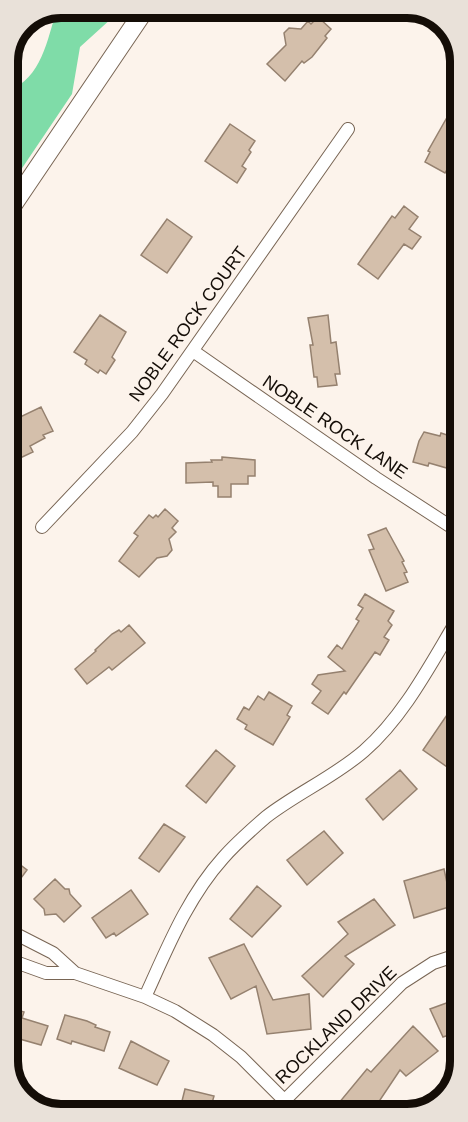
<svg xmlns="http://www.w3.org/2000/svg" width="468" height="1122" viewBox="0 0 468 1122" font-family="Helvetica,sans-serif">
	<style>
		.forest { fill: #7fdca8 }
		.building { fill: #d4bfab; stroke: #95816f; stroke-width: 1.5 }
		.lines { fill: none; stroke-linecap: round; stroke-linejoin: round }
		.street-casing { stroke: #786554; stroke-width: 14 }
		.secondary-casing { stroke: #786554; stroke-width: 20 }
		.street { stroke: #fff; stroke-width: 12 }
		.secondary { stroke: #fff; stroke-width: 18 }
		.labels { text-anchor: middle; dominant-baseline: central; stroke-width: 5; stroke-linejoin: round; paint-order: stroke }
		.street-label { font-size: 18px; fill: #140d07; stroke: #fcf3eb }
		.rim { fill: none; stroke: #140d07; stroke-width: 8 }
	</style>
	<rect width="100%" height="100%" fill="#fcf3eb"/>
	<path class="forest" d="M61,8h62l-43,39 -8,47 -64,95v-98c34,-13 39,-51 49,-82z"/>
	<path class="building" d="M318,17l13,12 -6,7 2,2 -15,19 -8,6 -2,-2 -17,20 -18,-17 19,-19 -2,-12 5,-5 12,1 7,-8 3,3z
		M458,98v52l-13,23 -20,-11 5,-10 -2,-1z
		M230,124l25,17 -6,9 2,2 -9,14 4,3 -9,14 -32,-22z
		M404,206l14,11 -9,12 12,8 -9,12 -8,-5 -26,35 -20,-15 34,-48 3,2z
		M167,219l25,18 -25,36 -26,-18z
		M100,315l26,17 -14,25 3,3 -9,14 -6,-4 -2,3 -13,-9 2,-4 -13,-8z
		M328,315l3,28 5,-1 4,32h-5l2,11 -19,2 -1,-10h-3l-4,-32h3l-5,-27z
		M41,407l12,24 -10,4 2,3 -15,8 3,6 -15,7 -9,-15v-19l12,-6 -1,-2z
		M424,432l16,4 1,-3 15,5 -1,5 4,1v19l-2,8 -28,-8 -1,3 -15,-4 6,-21z
		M222,457l33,3v16h-7v8h-17v13h-13v-11h-5v-4l-27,1v-20l26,-1 -1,-2h11z
		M165,509l13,12 -6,7 4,4 -7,7 3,11 -5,6 -10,2 -18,19 -20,-16 19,-25 -4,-3 15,-18 4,3 3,-3 2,2z
		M386,528l18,33 -2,1 5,10 -3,1 4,9 -22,9 -17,-41 5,-1 -6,-14z
		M365,594l29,17 -6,10 4,4 -8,12 5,3 -9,15 -5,-3 -29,42 -2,-2 -16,22 -16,-11 9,-12 -9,-7 6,-9 27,-4 -17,-14 9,-12 5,4 17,-28 -3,-2 7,-11 -5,-3z
		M129,625l16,18 -33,27 -3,-3 -22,17 -12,-15 21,-18 -1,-1 17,-16 7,-4 2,2z
		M269,692l23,14 -5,9 3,2 -17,28 -28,-16 2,-4 -10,-6 7,-12 5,3 9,-14 6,4z
		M451,709l9,7v38l-10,15 -27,-19z
		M216,750l19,16 -29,37 -20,-17z
		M400,770l17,19 -34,31 -17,-21z
		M164,824l21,13 -26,35 -20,-14z
		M324,831l19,22 -36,32 -20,-25z
		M10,857l17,13 -17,23z
		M444,869l8,37 -38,12 -10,-37z
		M55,879l10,10h4l1,5 11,12 -17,16 -8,-8 -11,1 -1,-6 -10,-10z
		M257,886l24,20 -29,31 -22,-18z
		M131,890l17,24 -32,22 -2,-3 -8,5 -14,-20z
		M374,899l21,26 -50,31 9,8 -31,33 -21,-21 46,-42 -10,-12z
		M244,944l29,56 36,-6 2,35 -44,5 -11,-48 -25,13 -22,-41z
		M460,998v33l-17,6 -13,-28z
		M10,1008l14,4 -2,6 26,8 -7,19 -25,-7 -3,9h-3z
		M65,1015l22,6 9,4 -1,2 15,5 -6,19 -32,-10 -1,3 -14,-5z
		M413,1026l25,25 -32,25 -6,-6 -28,42h-22l-12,-8 29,-35 4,3z
		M131,1041l38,20 -12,24 -38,-17z
		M185,1089l29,7 -4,14 -3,-1 -1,4h-27z"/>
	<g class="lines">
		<defs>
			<path id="street" d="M193,351l183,127 83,54
				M42,527l90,-95 30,-38 186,-265
				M10,931l43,22 22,20
				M10,960l36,13h29l70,24 30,14 38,24 28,22 56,56
				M145,997c22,-48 42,-99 78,-139 13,-15 28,-28 43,-41 31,-24 68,-40 98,-66 41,-36 67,-88 95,-134
				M272,1113l130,-130 31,-20 27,-9"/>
			<path id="secondary" d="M8,212l138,-204"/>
		</defs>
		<use href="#street" class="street-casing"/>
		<use href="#secondary" class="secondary-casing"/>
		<use href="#street" class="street"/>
		<use href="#secondary" class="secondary"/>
	</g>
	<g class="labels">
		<g class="street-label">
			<text transform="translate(188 324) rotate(-54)">NOBLE ROCK COURT</text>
			<text transform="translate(335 427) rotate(34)">NOBLE ROCK LANE</text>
			<text transform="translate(336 1025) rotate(-44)">ROCKLAND DRIVE</text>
		</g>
	</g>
	<path d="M0 0H468V1122H0ZM61 18H407A43 43 0 0 1 450 61V1061A43 43 0 0 1 407 1104H61A43 43 0 0 1 18 1061V61A43 43 0 0 1 61 18Z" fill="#e9e1d9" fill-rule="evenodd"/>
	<path class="rim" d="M61 18H407A43 43 0 0 1 450 61V1061A43 43 0 0 1 407 1104H61A43 43 0 0 1 18 1061V61A43 43 0 0 1 61 18Z"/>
</svg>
